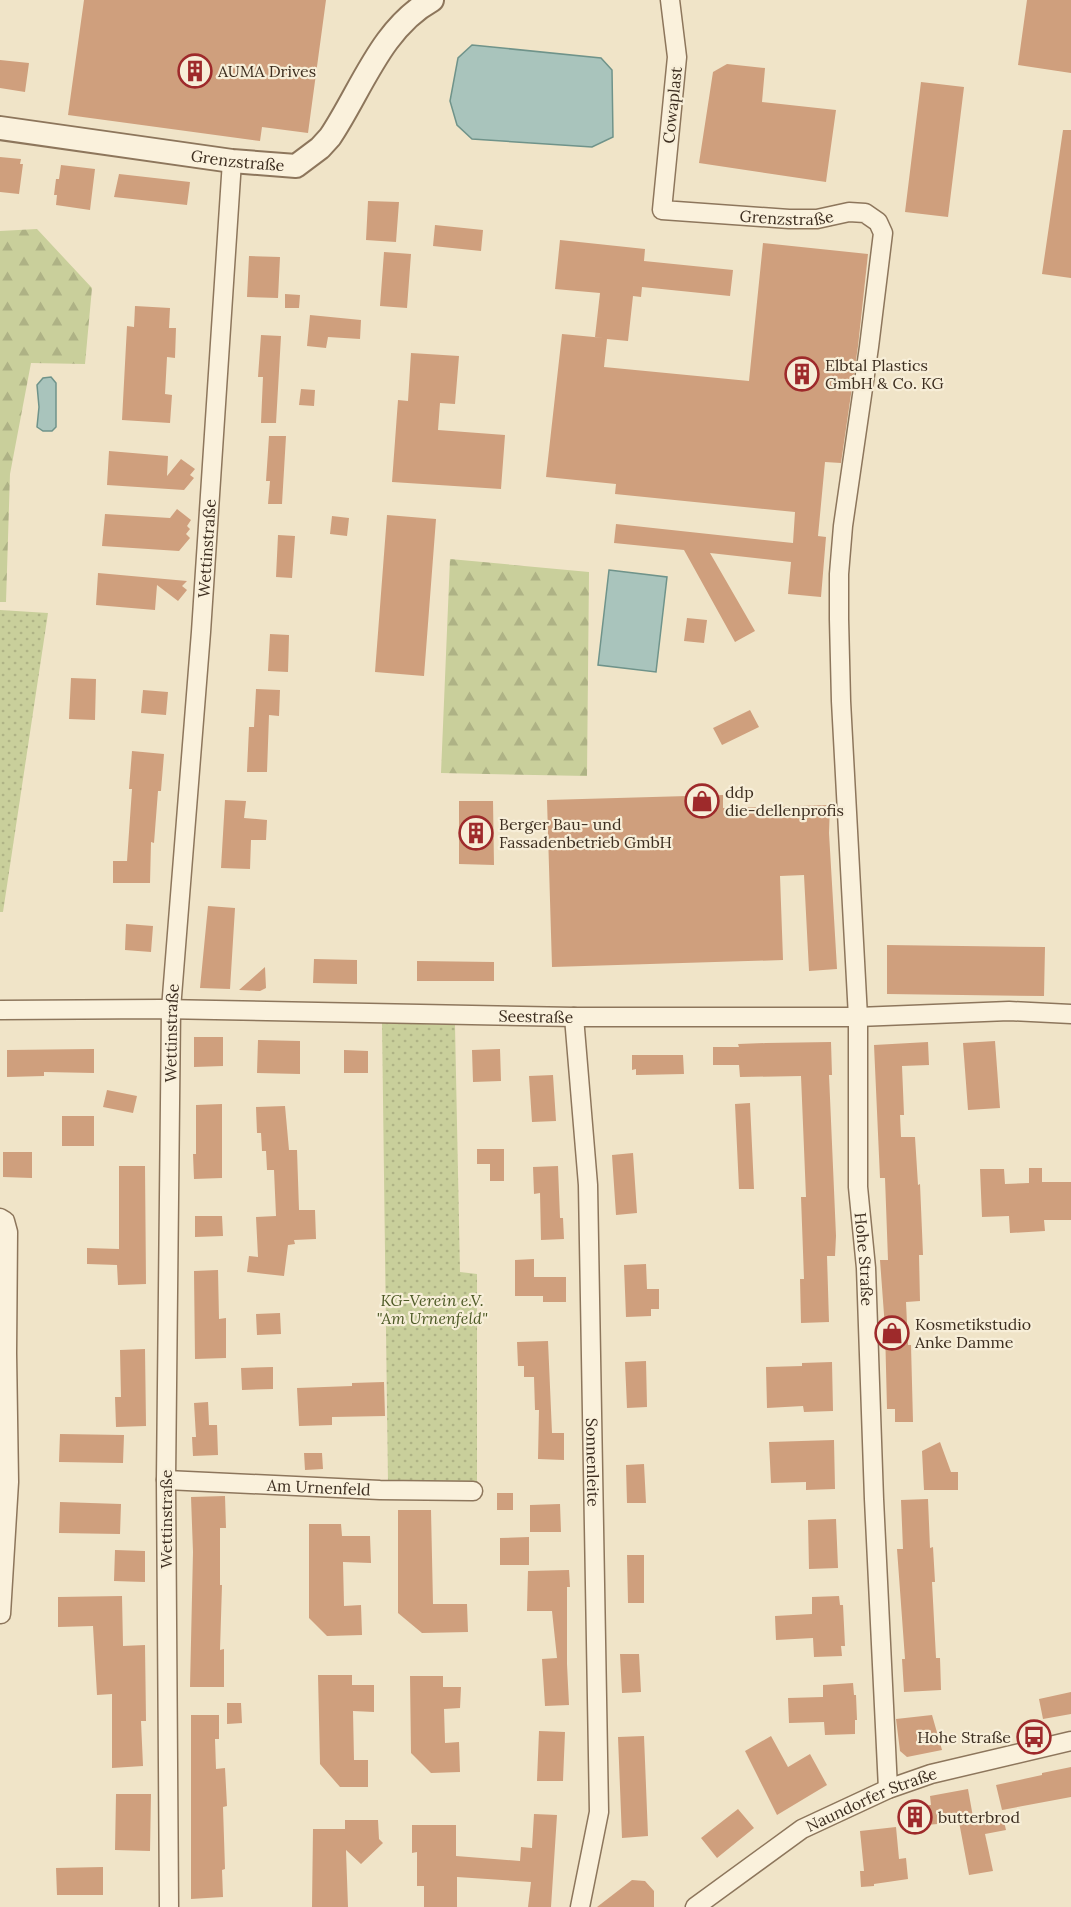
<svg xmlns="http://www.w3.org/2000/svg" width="1071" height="1907" viewBox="0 0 1071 1907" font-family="Lora,serif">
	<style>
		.forest { fill: url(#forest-firs) }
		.garden { fill: url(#garden-dots) }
		.water { fill: #a9c4bc; stroke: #6f938a; stroke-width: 1.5 }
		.building { fill: #cf9f7d }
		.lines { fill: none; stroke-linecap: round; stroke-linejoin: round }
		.minor-casing { stroke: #8d765c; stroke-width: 21 }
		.tertiary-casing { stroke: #8d765c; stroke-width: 26 }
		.minor { stroke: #faf1dc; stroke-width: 18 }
		.tertiary { stroke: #faf1dc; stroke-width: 22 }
		.labels { text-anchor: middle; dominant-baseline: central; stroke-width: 4.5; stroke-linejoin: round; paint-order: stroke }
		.poi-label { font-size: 16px; fill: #3d2e20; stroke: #f7eed8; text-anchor: start }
		.street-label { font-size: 16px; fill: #3d2e20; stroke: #f7eed8 }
		.park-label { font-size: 16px; font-style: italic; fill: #4d5a26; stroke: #f7eed8 }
	</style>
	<defs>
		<pattern id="forest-firs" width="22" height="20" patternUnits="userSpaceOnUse" patternTransform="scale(1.5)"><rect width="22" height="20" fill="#c9cf9b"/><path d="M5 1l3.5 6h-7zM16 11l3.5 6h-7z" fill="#aeb285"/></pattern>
		<pattern id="garden-dots" width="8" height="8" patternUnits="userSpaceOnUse" patternTransform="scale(1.5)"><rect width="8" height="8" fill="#c9cf9b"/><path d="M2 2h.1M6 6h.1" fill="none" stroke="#aeb285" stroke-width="1.8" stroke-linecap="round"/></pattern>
	</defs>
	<rect width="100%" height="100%" fill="#f0e4c8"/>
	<path class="forest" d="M37,229l55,59 -7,76 -54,-1 -21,111 -4,128h-6v-371z
		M450,559l139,13 -2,204 -146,-3z"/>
	<path class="garden" d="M0,610l48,3 -45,299h-3z
		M382,1023l73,2 5,247 17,2v210l-89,-2z"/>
	<path class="water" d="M472,45l129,13 11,12 1,67 -21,10 -120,-8 -15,-14 -7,-24 8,-43z
		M51,377l5,6v44l-4,4h-9l-6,-4 2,-20 -2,-22 6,-7z
		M609,570l58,7 -11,95 -58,-7z"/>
	<path class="building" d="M84,0h242l-18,133 -46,-6 -2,14 -192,-26z
		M1027,0h44v73l-53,-8z
		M0,60l29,3 -4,29 -25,-4z
		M727,64l38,4 -3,34 74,8 -10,72 -127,-19 14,-91z
		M921,82l43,5 -16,130 -43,-5z
		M1063,130h8v148l-29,-4z
		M0,157l21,2 -1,5h3l-4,30 -19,-2z
		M61,165l34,4 -5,41 -34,-5 1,-10h-3l2,-16h3z
		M119,174l71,8 -3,23 -73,-8z
		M368,201l31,1 -3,40 -30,-2z
		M435,225l48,5 -2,21 -48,-5z
		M560,240l85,9 -1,12 89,9 -3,26 -88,-9 -1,10 -8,-1 -5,45 -21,-2 -3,28 145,14 14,-138 105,11 -10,92 -17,117 -16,-1 -7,74 8,1 -5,60 -33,-3 3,-32 -81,-9 45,78 -20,11 -51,-92 -70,-7 2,-19 177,19 2,-31 -180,-18 1,-10 -70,-7 16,-143 42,4 -9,-1 5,-44 -45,-4z
		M384,252l27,2 -4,54 -27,-2z
		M249,256l31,1 -2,41 -31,-1z
		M285,294l15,1 -1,13h-14z
		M135,306l35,2 -1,20h7l-1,30 -8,-1 -2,37 7,1 -2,28 -48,-3 5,-94 7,1z
		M310,315l51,5 -1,19 -32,-2 -2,11 -19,-2z
		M261,335l20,1 -5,87h-15l2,-46h-5z
		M411,353l48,3 -4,48 -15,-1 -2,27 67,5 -4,54 -109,-7 6,-82 10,1z
		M301,389l14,1 -1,16 -15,-1z
		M269,436h17l-4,68h-14l2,-23h-4z
		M109,451l59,5 -1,20 14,-17 14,10 -5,6 4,3 -10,12 -77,-5z
		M177,509l14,11 -4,6 3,3 -4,5 4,4 -11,13 -77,-5 3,-32 65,4z
		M387,515l49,4 -12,157 -49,-4z
		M332,516l17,2 -2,18 -17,-2z
		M278,535l17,1 -3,42 -16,-1z
		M98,573l89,8 -5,5 5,4 -9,11 -21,-16 -2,25 -59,-5z
		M687,618l20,2 -3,23 -20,-2z
		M270,634l19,1 -1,37 -20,-1z
		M71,678l25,1 -1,41 -26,-1z
		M256,689l24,1 -1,26 -10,-1 -2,57h-20l2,-45h5z
		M143,690l25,2 -2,23 -25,-2z
		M750,710l9,17 -37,18 -9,-17z
		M132,751l32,3 -3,37h-3l-4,52 -3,-1 -1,41h-37v-22h14l5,-72h-3z
		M723,795v13l107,-3 -1,28 8,136 -28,2 -5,-96 -24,1 3,84 -231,7 -5,-167z
		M225,800l21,1 -2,17 23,2 -1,20h-15l-1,29 -29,-1z
		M459,801h34l1,64 -35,-1z
		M208,906l27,2 -5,81 -30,-1z
		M126,924l27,2 -2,26 -26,-2z
		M887,945l158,2 -1,49 -157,-2z
		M314,959l43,1v24l-44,-1z
		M417,961l77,1v19h-77z
		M265,967l1,21 -6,3 -21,-1z
		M194,1037h29v29l-29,1z
		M258,1040l42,1v33l-43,-1z
		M995,1041l5,67 -32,2 -5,-67z
		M831,1042l1,33h-3l7,161 -1,20h-8l2,66 -28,1 -1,-44h4l-3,-82h5l-5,-121 -61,1 -1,-12h-26v-18h26l-1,-3 28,-1z
		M928,1042l1,23 -27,1 2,49h-4l1,22h14l3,48 2,-1 3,71h-4l1,46 -14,1 2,43h3l2,77h-18v-13h-8l-2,-81 -5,-68h8l-3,-82h-5l-6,-133z
		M94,1049v24l-50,-1v4l-37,1v-27z
		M500,1049l1,32 -28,1 -1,-32z
		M344,1050l24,1v22h-24z
		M632,1055h51l1,19 -48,1v-6l-4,1z
		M553,1075l3,46 -24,1 -3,-46z
		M107,1090l30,6 -4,17 -30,-6z
		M750,1103l4,86h-15l-4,-85z
		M222,1104v74l-28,1 -1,-25h3v-49z
		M285,1106l4,44h8l2,60h16l1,29 -22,1 1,4 -7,1 -4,31 -37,-4 2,-16 9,1 -2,-40 20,-1 -2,-46h-7l-1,-19h-4l-1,-18h-4l-1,-26z
		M62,1116h32v30h-32z
		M477,1149h27v32h-14v-17h-13z
		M3,1152h29v26l-29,-1z
		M633,1153l4,60 -21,2 -4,-60z
		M119,1166h26l1,118 -28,1 -1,-20 -30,-1v-16l32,1z
		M558,1166l2,52h3l1,21 -23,1 -1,-47 -6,1 -1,-27z
		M1029,1168h13v14h29v38h-27l1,11 -35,2 -1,-17 -27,1 -2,-48h24l1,15 24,-1z
		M195,1216h27l1,20 -28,1z
		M534,1259v18h32v25h-23v-6h-28v-36z
		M646,1264l1,25h12v20h-8v7l-25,1 -2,-52z
		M218,1270l1,49 7,-1v40l-31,1 -1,-88z
		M280,1313l1,21 -24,1 -1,-21z
		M548,1341l4,92h12v27l-26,-1 1,-49h-4l-1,-33h-10v-11h-6l-1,-24z
		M145,1349l1,77 -30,1 -1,-30h6l-1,-47z
		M646,1361l1,46 -20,1 -2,-46z
		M832,1362l1,49 -29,1 -1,-6 -36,2 -1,-41 36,-1v-3z
		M273,1367v22l-31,1 -1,-22z
		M384,1382l1,34 -53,1v8l-33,1 -2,-38 55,-2v-3z
		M208,1402l1,23h8l1,30 -25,1 -1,-19h4l-2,-34z
		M60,1434l64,1 -1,28 -64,-1z
		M834,1440l1,49 -29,1v-8l-35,1 -2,-41z
		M940,1442l11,30h7v18h-34l-2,-39z
		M304,1453h18l1,16 -18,1z
		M644,1464l2,39h-19l-1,-38z
		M497,1493h16v17h-16z
		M225,1496l1,32h-6v57h2l-2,65 4,-1v38h-34l3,-135 -2,-55z
		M928,1499l2,49 3,-1 2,35h-3l4,76h4l1,32 -37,2 -2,-33h3l-8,-110h6l-2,-49z
		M60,1502l61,2 -1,30 -61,-1z
		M560,1504l1,28h-31v-27z
		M398,1510h33l2,94h34l1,28 -46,1 -24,-20z
		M836,1519l2,49 -29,1 -1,-49z
		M309,1524h32l1,12h28l1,27 -28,-1 1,44 17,-1 1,30 -35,1 -18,-18z
		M529,1537v28h-29v-27z
		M115,1550l30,1v31l-31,-1z
		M627,1555h17v48h-16z
		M569,1570l1,17h-3v77l2,41 -24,1 -3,-47 15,-1 -5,-47h-25l1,-40z
		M122,1596l1,50 22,-1 1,76h-5l2,45 -31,2v-74l-15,1 -4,-69 -35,1v-30z
		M839,1596l1,9h3l2,41h-4l1,10 -28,1 -1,-19 -37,2 -1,-24 37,-2v-17z
		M620,1654h19l2,38 -19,1z
		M318,1675h34v10h22v27l-21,-1 1,49h14v27h-28l-20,-23z
		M410,1676h33v11h18l-1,21 -16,1 1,34 14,-1 1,30 -29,1 -20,-20z
		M853,1683l1,12h2l1,25h-2v14l-30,1 -1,-13 -35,1 -1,-25 35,-1v-12z
		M1071,1692v22l-28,5 -4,-20z
		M227,1703h14l1,20 -15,1z
		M191,1715h28v24h-4l1,30 9,-1 2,38 -4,1 2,62 -3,1 1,27 -32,2z
		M932,1715l10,35 -35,7 -7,-6 -4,-32z
		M539,1731l26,1 -2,49h-26z
		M644,1736l4,100 -26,2 -4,-101z
		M771,1736l17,31 22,-13 17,31 -50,30 -32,-64z
		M1071,1767v30l-69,13 -6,-25 46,-10v-2z
		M968,1789l5,28 29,-4 4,17 -21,4 8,37 -24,4 -10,-53 -54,5 -2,-19 28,-3 -1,-9z
		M116,1794h35l-1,57 -35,-1z
		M738,1809l16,19 -37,30 -16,-20z
		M534,1814l23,1 -6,92h-23l3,-25 -74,-5v30h-33v-21h-7v-34l-5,1v-28h44v31l64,5 1,-14 11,1z
		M345,1820h33l1,19 4,4 -22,21 -15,-14 2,57h-36l1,-78h32z
		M896,1827l3,32 7,-1 2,21 -34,5v2l-13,1 -1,-16h4l-4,-40z
		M103,1867v28h-46l-1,-27z
		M632,1880l13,1 9,10v16h-57z"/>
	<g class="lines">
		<defs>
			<g id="minor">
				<path id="s1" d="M670,0l7,57 -15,153 127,9h28l32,-7 16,1 13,9 5,11 -14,114 -26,179 -4,48v45l2,82 17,316v170l8,81 8,231 14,290"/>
				<path id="s2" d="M0,1010l161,-1 413,8h284l151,-6 62,3"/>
				<path id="s3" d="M574,1017l14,168 11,627 -19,95"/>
				<path d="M0,1218l5,3 3,11 -1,121 2,129 -8,132"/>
				<path id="s4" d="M166,1480l214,10 93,1"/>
				<path id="s5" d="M169,1907l-3,-427 5,-471 30,-377 31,-471"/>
				<path id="s6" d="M695,1907l107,-78 86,-40 43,-15 140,-33"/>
			</g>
			<g id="tertiary">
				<path id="s7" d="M0,128l232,33 64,5 24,-18 10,-11c31,-46 51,-109 102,-137"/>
			</g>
		</defs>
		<use href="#minor" class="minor-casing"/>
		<use href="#tertiary" class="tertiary-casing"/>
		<use href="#minor" class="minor"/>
		<use href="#tertiary" class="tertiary"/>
	</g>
	<defs>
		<symbol id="building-ring" viewBox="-11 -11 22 22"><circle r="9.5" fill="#f7eed8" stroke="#9e2a2b" stroke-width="1.5"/><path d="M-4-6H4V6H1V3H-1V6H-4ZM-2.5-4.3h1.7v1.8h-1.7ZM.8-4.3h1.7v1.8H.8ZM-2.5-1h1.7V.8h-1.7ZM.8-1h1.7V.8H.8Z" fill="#9e2a2b"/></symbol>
		<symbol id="shop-ring" viewBox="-11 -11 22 22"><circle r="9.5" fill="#f7eed8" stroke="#9e2a2b" stroke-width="1.5"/><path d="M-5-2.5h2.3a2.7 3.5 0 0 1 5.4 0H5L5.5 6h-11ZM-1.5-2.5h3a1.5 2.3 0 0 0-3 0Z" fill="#9e2a2b"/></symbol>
		<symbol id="bus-ring" viewBox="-11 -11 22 22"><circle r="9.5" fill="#f7eed8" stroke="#9e2a2b" stroke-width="1.5"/><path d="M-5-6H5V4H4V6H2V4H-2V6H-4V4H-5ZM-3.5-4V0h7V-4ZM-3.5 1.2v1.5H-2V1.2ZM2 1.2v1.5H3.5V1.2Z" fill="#9e2a2b"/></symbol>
	</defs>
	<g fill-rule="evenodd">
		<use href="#building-ring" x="176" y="52" width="38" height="38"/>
		<use href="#building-ring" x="783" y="355" width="38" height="38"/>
		<use href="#shop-ring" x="683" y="782" width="38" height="38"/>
		<use href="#building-ring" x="457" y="814" width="38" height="38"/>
		<use href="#shop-ring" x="873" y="1314" width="38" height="38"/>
		<use href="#bus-ring" x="1015" y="1718" width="38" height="38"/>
		<use href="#building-ring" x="896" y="1798" width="38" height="38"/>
	</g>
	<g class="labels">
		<g class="poi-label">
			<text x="218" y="71">AUMA Drives</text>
			<text x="825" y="365">Elbtal Plastics<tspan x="825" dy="18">GmbH &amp; Co. KG</tspan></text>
			<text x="725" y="792">ddp<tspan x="725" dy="18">die-dellenprofis</tspan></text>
			<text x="499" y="824">Berger Bau- und<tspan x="499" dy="18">Fassadenbetrieb GmbH</tspan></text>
			<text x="915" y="1324">Kosmetikstudio<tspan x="915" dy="18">Anke Damme</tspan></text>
			<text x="1011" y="1737" text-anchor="end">Hohe Straße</text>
			<text x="938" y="1817">butterbrod</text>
		</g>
		<g class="street-label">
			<text transform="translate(672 105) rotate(-84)">Cowaplast</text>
			<text stroke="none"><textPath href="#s7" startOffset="240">Grenzstraße</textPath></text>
			<text stroke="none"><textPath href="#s1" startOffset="336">Grenzstraße</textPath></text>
			<text stroke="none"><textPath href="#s5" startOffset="1360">Wettinstraße</textPath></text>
			<text stroke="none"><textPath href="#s2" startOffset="536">Seestraße</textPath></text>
			<text stroke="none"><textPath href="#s5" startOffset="874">Wettinstraße</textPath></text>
			<text stroke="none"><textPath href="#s1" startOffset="1473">Hohe Straße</textPath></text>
			<text stroke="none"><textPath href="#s3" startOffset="446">Sonnenleite</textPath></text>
			<text stroke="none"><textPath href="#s4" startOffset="153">Am Urnenfeld</textPath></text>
			<text transform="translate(166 1519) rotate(-90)">Wettinstraße</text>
			<text stroke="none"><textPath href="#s6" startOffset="208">Naundorfer Straße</textPath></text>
		</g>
		<g class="park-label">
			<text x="432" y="1300">KG-Verein e.V.<tspan x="432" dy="18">"Am Urnenfeld"</tspan></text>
		</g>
	</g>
</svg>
